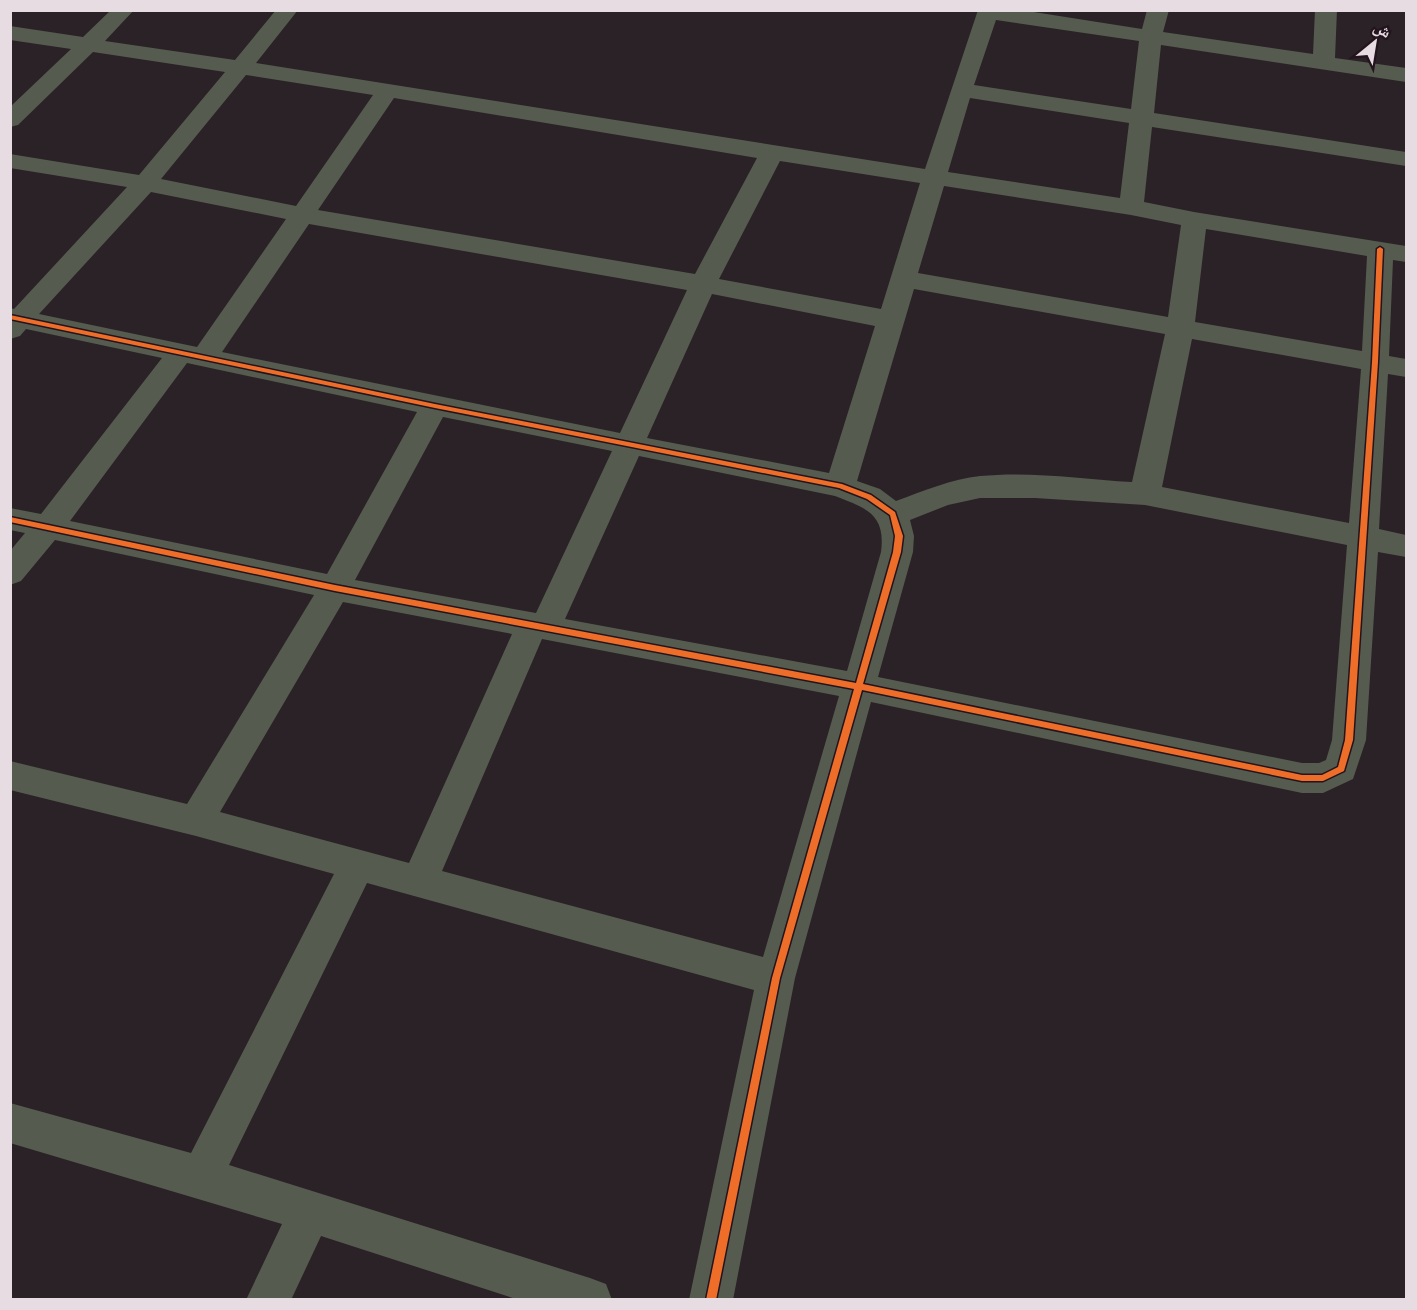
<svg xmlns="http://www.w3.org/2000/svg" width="1417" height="1310" viewBox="0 0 1417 1310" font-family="'Public Sans','Noto Naskh Arabic',sans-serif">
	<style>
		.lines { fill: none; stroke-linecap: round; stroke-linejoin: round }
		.minor { fill: #565b4f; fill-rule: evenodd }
		.cycleway-casing { stroke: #23141d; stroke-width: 3 }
		.cycleway { fill: #ee6e29; fill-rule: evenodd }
	</style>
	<rect width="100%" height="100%" fill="#2a2226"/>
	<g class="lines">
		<path class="minor" d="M111,10h23l-29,31 130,19 41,-50h22l-42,53 669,106 53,-159h43l121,19 5,-19h22l-6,22 150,22 2,-44h22l-2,48 71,10v14l-245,-37 -7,68 252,39v14l-254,-39 -8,75 50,10 212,34v16l-13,-2 -4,96 17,3v18l-18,-3 -9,155 27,6v22l-28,-5 -12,188 -13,39 -30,14h-21l-431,-91 -76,276 -62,322h-44l65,-310 -387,-107 -138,282 361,113 16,6 6,16h-93l-198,-64 -30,64h-45l36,-76 -272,-81v-40l181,50 143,-279 -138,-38 -186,-46v-29l177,43 127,-209 -259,-55 -34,41 -11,4v-34l15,-18 -15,-3v-22l31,6 121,-156 -136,-29 -6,7 -10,3v-31l4,1 113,-122 -117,-19v-14l129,21 86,-103 -132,-20 -75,73 -8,2v-20l61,-58 -61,-9v-14l73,11zM996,20l143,21 -8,68 -157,-24zM246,75l127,20 -77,111 -135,-27zM394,98l363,60 -62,116 -377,-64zM970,98l159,25 -9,75 -172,-26zM780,161l140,22 -39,126 -162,-30zM944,186l187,29 50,10 -13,92 -250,-44zM151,192l135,27 -89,128 -158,-33zM309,224l378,66 -67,143 -398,-81zM1206,229l161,27 -5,95 -167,-29zM914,289l251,45 -33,148c-49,-3 -102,-11 -152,-6 -28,3 -57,15 -84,25l-16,-12 -23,-8zM712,294l163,32 -46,147 -182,-35zM1192,339l169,30 -12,154 -187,-36zM187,363l230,49 -90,162 -257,-53zM443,417l169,34 -76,162 -181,-33zM639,456l196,40c31,12 51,18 46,56l-34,119 -282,-52zM980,498h55l110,7 202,40 -15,195 -6,20 -7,3h-17l-424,-86 35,-125 1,-16 -4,-16 38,-15zM343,602l169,32 -103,229 -189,-51zM542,639l297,57 -76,261 -321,-86z"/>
		<defs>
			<path id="cycleway" d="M1380,247l3,2 -5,113 -25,378 -9,31 -21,10h-21l-440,-91 -82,288 -64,322h-10l66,-322 82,-289 -519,-98 -325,-69v-5l325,68 521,98 37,-131 2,-16 -5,-21 -23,-16 -28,-11 -404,-80 -425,-89v-4l425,89 407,80 29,11 24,17 8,24 -2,16 -38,132 439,91h20l16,-8 7,-27 27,-378 5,-113z"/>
		</defs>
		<use href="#cycleway" class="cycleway-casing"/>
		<use href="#cycleway" class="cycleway"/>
	</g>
	<rect width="1417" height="1310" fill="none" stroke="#e7dce2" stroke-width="24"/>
	<g transform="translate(1375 42) rotate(30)" stroke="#23141d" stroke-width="4.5" paint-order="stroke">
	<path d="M0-4.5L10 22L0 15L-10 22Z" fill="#e7dce2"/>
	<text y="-9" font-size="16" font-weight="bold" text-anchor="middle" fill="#e7dce2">ش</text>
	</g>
</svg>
